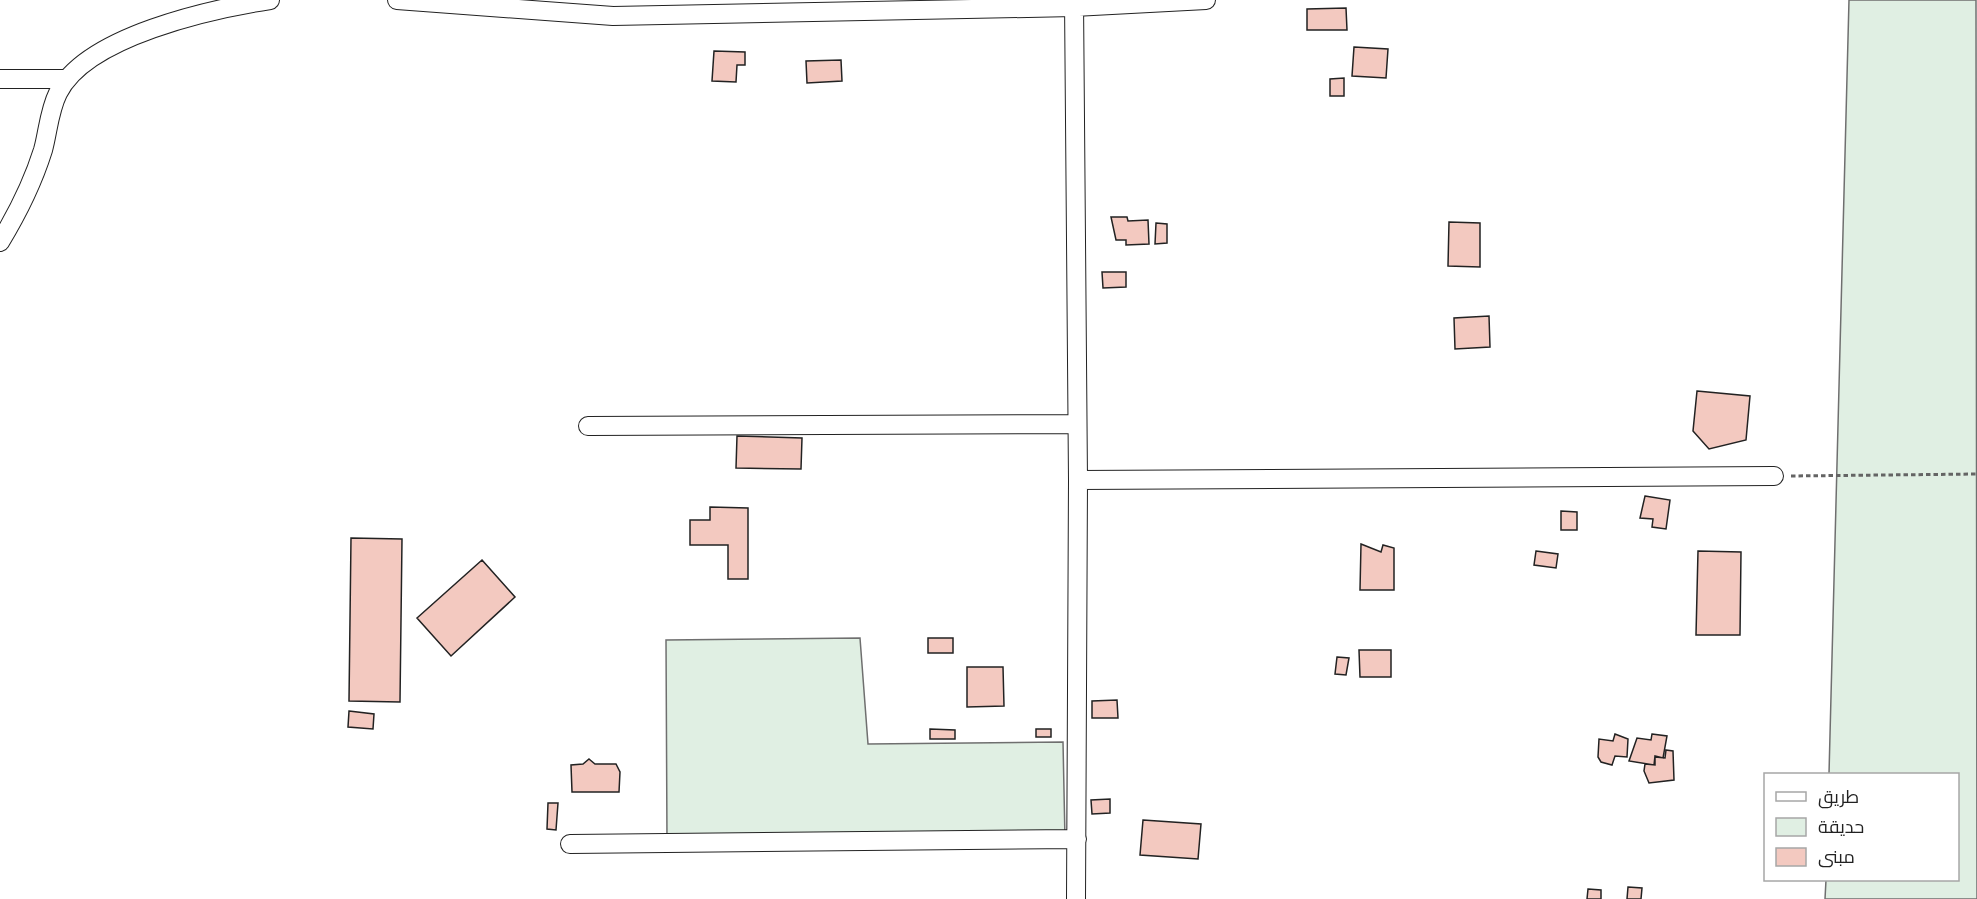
<svg xmlns="http://www.w3.org/2000/svg" width="1977" height="899" viewBox="0 0 1977 899" font-family="Poppins,Cairo,sans-serif">
	<style>
		.green { fill: #e0efe3; stroke: #6f6f6f; stroke-width: 1.5 }
		.building { fill: #f3c9c0; stroke: #222; stroke-width: 1.5 }
		.lines { fill: none; stroke-linecap: round; stroke-linejoin: round }
		.minor-casing { stroke: #222; stroke-width: 20 }
		.path { stroke: #646464; stroke-width: 3; stroke-dasharray: 4.5 3; stroke-linecap: butt }
		.minor { stroke: #fff; stroke-width: 18 }
	</style>
	<rect width="100%" height="100%" fill="#fff"/>
	<path class="green" d="M1849,0h127l1,899h-152l1,-19h132v-106h-129z
		M860,638l8,106 195,-2 2,97 -398,3 -1,-202z"/>
	<path class="building" d="M1346,8l1,22h-40v-21z
		M1354,47l34,2 -2,29 -34,-2z
		M714,51l31,1v13h-8l-1,17 -24,-1z
		M841,60l1,21 -35,2 -1,-22z
		M1344,78v18h-14v-17z
		M1111,217h16l1,4 20,-1 1,24 -23,1v-5h-10z
		M1449,222l31,1v44l-32,-1z
		M1156,223l11,1v19l-12,1z
		M1102,272h24v15l-23,1z
		M1489,316l1,31 -35,2 -1,-31z
		M1697,391l53,5 -4,44 -37,9 -16,-18z
		M737,436l65,2 -1,31 -65,-1z
		M1645,496l25,4 -4,29 -14,-2 1,-8 -13,-1z
		M710,507l38,1v71h-20v-34h-38v-25h20z
		M1561,511l16,1v18h-16z
		M351,538l51,1 -2,163 -51,-1z
		M1361,544l20,8 2,-7 11,3v42h-34z
		M1536,551l22,3 -2,14 -22,-3z
		M1698,551l43,1 -1,83h-44z
		M482,560l33,37 -64,59 -34,-38z
		M928,638h25v15h-25z
		M1359,650h32v27h-31z
		M1337,657l12,1 -3,17 -11,-1z
		M967,667h36l1,39 -37,1z
		M1117,700l1,18h-26v-17z
		M349,711l25,3 -1,15 -25,-2z
		M930,729l25,1v9h-25z
		M1036,729h15v8h-15z
		M1615,734l13,5 -1,18 -12,-1 -3,9 -11,-3 -3,-5 1,-18 14,2z
		M1652,734l15,2 -4,22 -8,-2 -1,9 -25,-4 8,-23 14,2z
		M1666,750l7,1 1,29 -25,3 -5,-12 1,-7 10,1v-8l10,1z
		M589,759l6,5h21l4,8 -1,20h-47l-1,-27 12,-1z
		M1110,799v14l-18,1 -1,-14z
		M548,803h10l-2,27 -9,-1z
		M1143,820l58,4 -3,35 -58,-4z
		M1628,887l14,1 -1,11h-14z
		M1588,889l13,1v9h-14z"/>
	<g class="lines">
		<defs>
			<path id="minor" d="M397,0l216,16 461,-9 132,-7
				M1074,0l4,480 -2,419
				M0,79h66
				M0,242c17,-28 33,-60 43,-92 5,-18 6,-39 15,-57 28,-57 154,-84 212,-93
				M588,426l489,-2
				M1078,480l696,-4
				M570,844l507,-5"/>
		</defs>
		<use href="#minor" class="minor-casing"/>
		<path class="path" d="M1791,476l186,-2"/>
		<use href="#minor" class="minor"/>
	</g>
	<rect x="1764" y="773" width="195" height="108" fill="#ffffff" stroke="#a7a7a7" stroke-width="1.5"/>
	<rect x="1776" y="792" width="30" height="9" fill="#ffffff" stroke="#a7a7a7" stroke-width="1.5"/>
	<text x="1818" y="803" font-size="18" fill="#222222">طريق</text>
	<rect x="1776" y="818" width="30" height="18" fill="#e0efe3" stroke="#a7a7a7" stroke-width="1.5"/>
	<text x="1818" y="833" font-size="18" fill="#222222">حديقة</text>
	<rect x="1776" y="848" width="30" height="18" fill="#f3c9c0" stroke="#a7a7a7" stroke-width="1.5"/>
	<text x="1818" y="863" font-size="18" fill="#222222">مبنى</text>
</svg>
